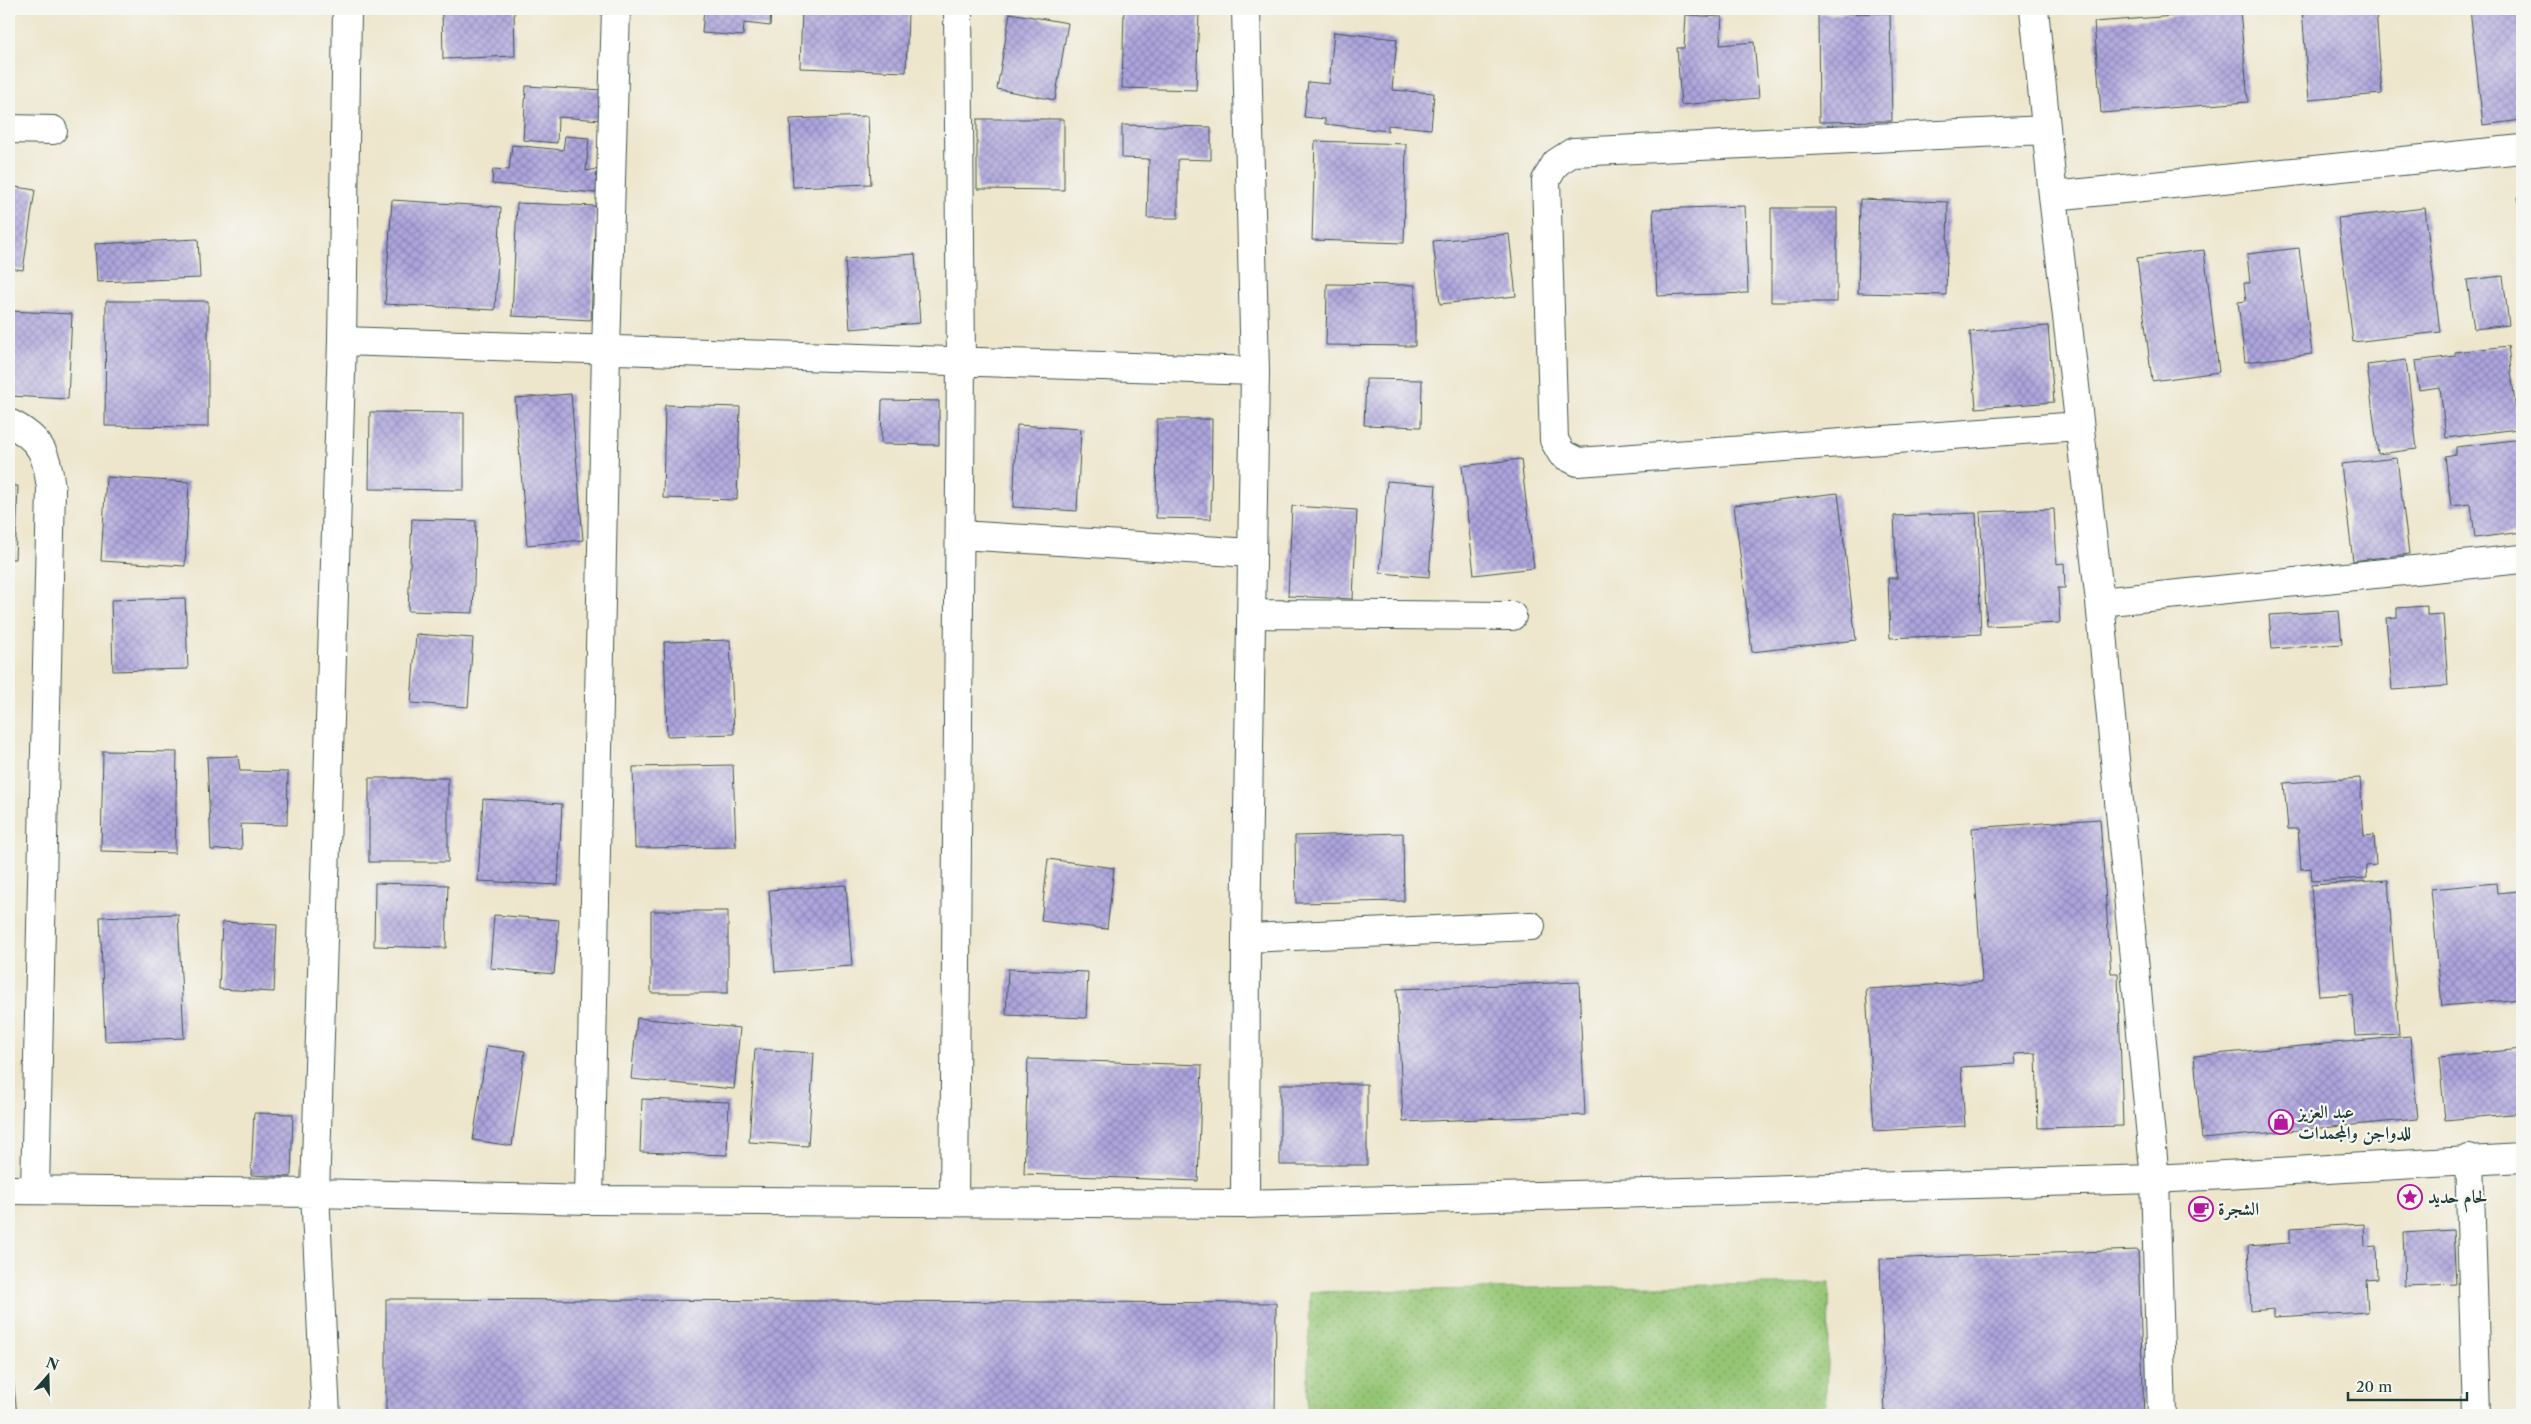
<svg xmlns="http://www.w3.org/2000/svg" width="2531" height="1424" viewBox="0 0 2531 1424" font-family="'Libre Caslon Text',Amiri,serif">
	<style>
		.grass { fill: url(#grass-dots); stroke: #5a8254 }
		.building { fill: url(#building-cross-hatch) }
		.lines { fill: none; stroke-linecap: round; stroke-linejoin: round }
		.minor-casing { stroke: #3e564b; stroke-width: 30 }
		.minor { stroke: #fff; stroke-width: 28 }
		.labels { text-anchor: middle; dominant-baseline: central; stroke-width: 4.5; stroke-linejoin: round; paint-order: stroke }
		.poi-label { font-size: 18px; font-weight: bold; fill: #1f3d34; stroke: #f6f6f2; text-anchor: start }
	</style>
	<defs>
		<pattern id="grass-dots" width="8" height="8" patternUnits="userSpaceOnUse" patternTransform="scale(1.25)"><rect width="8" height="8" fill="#95c675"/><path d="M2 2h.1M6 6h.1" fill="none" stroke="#79a261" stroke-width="1.8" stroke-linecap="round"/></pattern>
		<pattern id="building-cross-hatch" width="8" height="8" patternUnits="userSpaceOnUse" patternTransform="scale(1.25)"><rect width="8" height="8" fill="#ada4dd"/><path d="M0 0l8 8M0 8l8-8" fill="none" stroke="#8c87b4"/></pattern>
	</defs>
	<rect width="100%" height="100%" fill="#f6f6f2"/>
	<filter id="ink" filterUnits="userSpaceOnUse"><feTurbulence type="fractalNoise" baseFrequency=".02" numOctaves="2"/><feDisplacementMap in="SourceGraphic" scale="10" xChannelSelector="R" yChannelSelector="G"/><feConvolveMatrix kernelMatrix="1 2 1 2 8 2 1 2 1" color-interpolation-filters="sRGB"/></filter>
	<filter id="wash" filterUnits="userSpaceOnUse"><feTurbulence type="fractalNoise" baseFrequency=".0096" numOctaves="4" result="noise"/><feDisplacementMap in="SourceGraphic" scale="20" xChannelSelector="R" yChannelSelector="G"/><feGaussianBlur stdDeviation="1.12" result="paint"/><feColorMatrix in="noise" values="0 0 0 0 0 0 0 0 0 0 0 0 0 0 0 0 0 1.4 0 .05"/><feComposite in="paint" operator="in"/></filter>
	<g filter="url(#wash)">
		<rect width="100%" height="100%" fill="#ede6cc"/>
		<path class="grass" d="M1830,1283l-5,132h-518l3,-123z"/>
		<g id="blocks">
			<path class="building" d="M442,9h72l1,47 -72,3z
				M704,9h67l-1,17 -26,-3 -1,13 -41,-3z
				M802,9l106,4 -2,59 -106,-4z
				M1953,9h50v2h-50z
				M2302,9h74l6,85 -73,6z
				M2470,9h52v111l-39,5z
				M1124,11l75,3 -3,76 -74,-2z
				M2240,11l8,91 -147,11 -7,-91z
				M1010,13l58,10 -13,77 -58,-11z
				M1890,13l2,108 -73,1 -1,-108z
				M1686,15l36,2 -2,28 34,-3 5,56 -78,7 -4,-57h7z
				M1334,32l63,7 -5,51 42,3 -3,36 -43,-4v6l-63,-7v-5l-21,-2 4,-35 21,2z
				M526,86l78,4 -2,30 -44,-3 -1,26 -34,-3z
				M868,116l3,68 -78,3 -3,-68z
				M977,119h87v71l-87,-1z
				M1122,125l89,2v33l-33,-1v59h-31l2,-59 -27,-1z
				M565,136l24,2 -3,33 12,-2 -2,24 -104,-9 1,-15 16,1 3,-25 51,5z
				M1315,141l91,3 -2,99 -92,-3z
				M9,186l26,4 -12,80 -14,-2z
				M2522,196v24h-1l-3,-23z
				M1860,199l88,3 -2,93 -88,-2z
				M392,200l109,7 -6,103 -110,-6z
				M517,203l79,3 -5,114 -79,-4z
				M1745,206l3,87 -91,3 -4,-87z
				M1771,208h66v94h-66z
				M2425,208l15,124 -87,10 -15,-124z
				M1509,234l7,62 -76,8 -7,-63z
				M198,239l2,39 -103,4 -2,-38z
				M2299,248l13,106 -67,8 -7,-60 8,-1 -2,-18h6l-3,-29z
				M2204,250l15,122 -67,9 -15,-123z
				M915,254l5,69 -70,6 -5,-70z
				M2503,276l6,49 -35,4 -7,-49z
				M1327,284l88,1v61l-89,-1z
				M106,301h102v126l-103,-1z
				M9,311l63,3 -4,85 -59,-3z
				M2048,326l6,76 -78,6 -6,-76z
				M2508,346l10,83 -72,9 -6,-51 -21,3 -4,-29 40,-5v-4z
				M2406,360l11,89 -39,5 -11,-89z
				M1366,379l56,1 -1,47 -57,-2z
				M571,394l12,146 -56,5 -12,-147z
				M882,400l57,1v44l-58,-1z
				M665,405l75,2 -3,93 -74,-2z
				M370,412l94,1v77l-95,-1z
				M1157,419h55l-1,100 -55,-1z
				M1017,425l64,4 -4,82 -64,-4z
				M2522,439v93l-47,6 -4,-34 -20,2 -6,-50 11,-2v-7z
				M2397,458l12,96 -56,7 -12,-97z
				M1521,459l13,109 -60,7 -12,-109z
				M106,477l83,5 -4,84 -84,-5z
				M1387,481l49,4 -7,92 -49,-4z
				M9,486h9l-3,73h-6z
				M1838,493l18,147 -104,12 -18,-147z
				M1292,506l65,4 -4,89 -65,-3z
				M2054,509l3,55 7,-1 1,25h-7l2,35 -73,3 -7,-114z
				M1976,513l5,121 -91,4 -2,-60h9l-3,-62z
				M412,519l64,2 -3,92 -65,-2z
				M185,598l3,71 -75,2 -2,-71z
				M2427,606v9l16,-1 5,72 -56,4 -6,-72 11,-1v-9z
				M2339,611l3,33 -70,5 -3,-34z
				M416,634l57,4 -5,69 -57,-4z
				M730,640l4,94 -67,2 -3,-94z
				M103,751l74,1 -2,101 -74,-2z
				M238,756l2,15 48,1 -1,53 -46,-1 1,25 -31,1 -4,-93z
				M733,765l3,82 -101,1 -2,-81z
				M369,778h79v84h-79z
				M2360,778l4,58 10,-1 2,30 -10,1 1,12 -55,3 -1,-13 -10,1 -3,-40h-10l-4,-46z
				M483,799l79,5 -4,81 -80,-4z
				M2100,819l11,154h7l5,153 -85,2 -2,-75 -22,1 1,10 -54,3 4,59 -91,5 -8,-142 116,-7 -10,-154z
				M1403,833l1,68 -108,2 -1,-67z
				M1048,859l66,9 -7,61 -66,-8z
				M2388,880l11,154 -44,2 -3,-42 -33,2 -8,-111z
				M375,883l73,2 -2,63 -72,-2z
				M2496,883l1,10 23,-2 2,108 -80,7 -11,-117z
				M846,885l6,81 -77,6 -6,-82z
				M651,911h77v82h-77z
				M178,914l6,124 -79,3 -5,-124z
				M494,915l65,5 -5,54 -64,-6z
				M222,922l55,3 -3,67 -55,-3z
				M1008,969l80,3 -2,46 -80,-3z
				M1579,982l6,133 -182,7 -6,-133z
				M637,1018l103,10 -6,61 -103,-10z
				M2410,1036l8,83 -216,20 -8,-83z
				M487,1046l38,5 -13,95 -39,-6z
				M755,1049l59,4 -6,93 -59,-4z
				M2522,1049v64l-77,7 -6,-63z
				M1028,1059l174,6 -4,116 -174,-7z
				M1280,1084h87v81h-87z
				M642,1099l87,3 -2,53 -87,-3z
				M254,1113l39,1 -2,63 -40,-2z
				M2364,1224l1,23 11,-1 1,33 -11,1 2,32 -94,5v-8l-23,2 -3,-65 42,-3v-15z
				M2453,1230l3,54 -51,2 -2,-53z
				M2138,1250l6,165h-259l-5,-156z
				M386,1299l890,4 -1,112h-889z
				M9,1349h1l7,66h-8z"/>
		</g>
	</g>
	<g filter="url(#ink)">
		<use href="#blocks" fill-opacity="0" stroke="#3e564b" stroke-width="1"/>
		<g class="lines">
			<defs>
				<path id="minor" d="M2034,9l19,187 47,406 55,577 7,236
					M9,129l44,1
					M2045,130l-472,22 -17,11 -10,17 8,260 8,14 16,8 501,-36
					M2053,196l469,-47
					M342,341l913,30
					M9,423c33,16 38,32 42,66l-16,701
					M960,535l292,18
					M2100,602l422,-43
					M1251,614l261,2
					M1246,938l285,-12
					M2469,1159l8,256
					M9,1190l306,3 274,7 656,4 910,-25 367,-21
					M589,1200l17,-850 10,-341
					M954,1202l7,-841 -3,-352
					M1245,1204l1,-266 9,-567 -9,-362
					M326,1415l-11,-222 27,-852 5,-332"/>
			</defs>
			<use href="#minor" class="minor-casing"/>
			<use href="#minor" class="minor"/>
		</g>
	</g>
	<defs>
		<symbol id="shop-ring" viewBox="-11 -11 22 22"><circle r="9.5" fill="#f6f6f2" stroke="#b5179e" stroke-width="1.5"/><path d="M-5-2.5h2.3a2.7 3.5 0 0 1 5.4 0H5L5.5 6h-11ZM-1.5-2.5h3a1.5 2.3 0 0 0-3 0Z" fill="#b5179e"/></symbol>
		<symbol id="sight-ring" viewBox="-11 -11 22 22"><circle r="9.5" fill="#f6f6f2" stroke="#b5179e" stroke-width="1.5"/><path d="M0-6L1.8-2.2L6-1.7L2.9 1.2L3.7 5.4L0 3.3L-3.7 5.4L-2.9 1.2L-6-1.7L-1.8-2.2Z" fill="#b5179e"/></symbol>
		<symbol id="cafe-ring" viewBox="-11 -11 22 22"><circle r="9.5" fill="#f6f6f2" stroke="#b5179e" stroke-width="1.5"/><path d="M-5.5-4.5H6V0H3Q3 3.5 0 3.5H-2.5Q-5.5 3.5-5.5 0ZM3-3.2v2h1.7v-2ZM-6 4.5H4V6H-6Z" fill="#b5179e"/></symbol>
	</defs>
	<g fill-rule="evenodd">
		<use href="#shop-ring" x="2267" y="1108" width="28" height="28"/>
		<use href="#sight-ring" x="2396" y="1183" width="28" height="28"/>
		<use href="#cafe-ring" x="2187" y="1195" width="28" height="28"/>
	</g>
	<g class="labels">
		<g class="poi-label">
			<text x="2298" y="1112">عبد العزيز<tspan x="2298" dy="21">للدواجن والمجمدات</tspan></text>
			<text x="2428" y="1197">لحام حديد</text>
			<text x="2218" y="1209">الشجرة</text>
		</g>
	</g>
	<rect width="2531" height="1424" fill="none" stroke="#f6f6f2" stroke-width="30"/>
	<g transform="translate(48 1376) rotate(20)" stroke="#f6f6f2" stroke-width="4" paint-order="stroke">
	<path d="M0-4L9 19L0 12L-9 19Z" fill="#1f3d34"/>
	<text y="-8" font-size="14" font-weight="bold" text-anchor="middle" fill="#1f3d34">N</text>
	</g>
	<path d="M2348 1392v8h119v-8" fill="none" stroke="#1f3d34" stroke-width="2.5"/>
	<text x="2356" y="1392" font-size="15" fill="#1f3d34" stroke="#f6f6f2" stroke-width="4" paint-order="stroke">20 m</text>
</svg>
